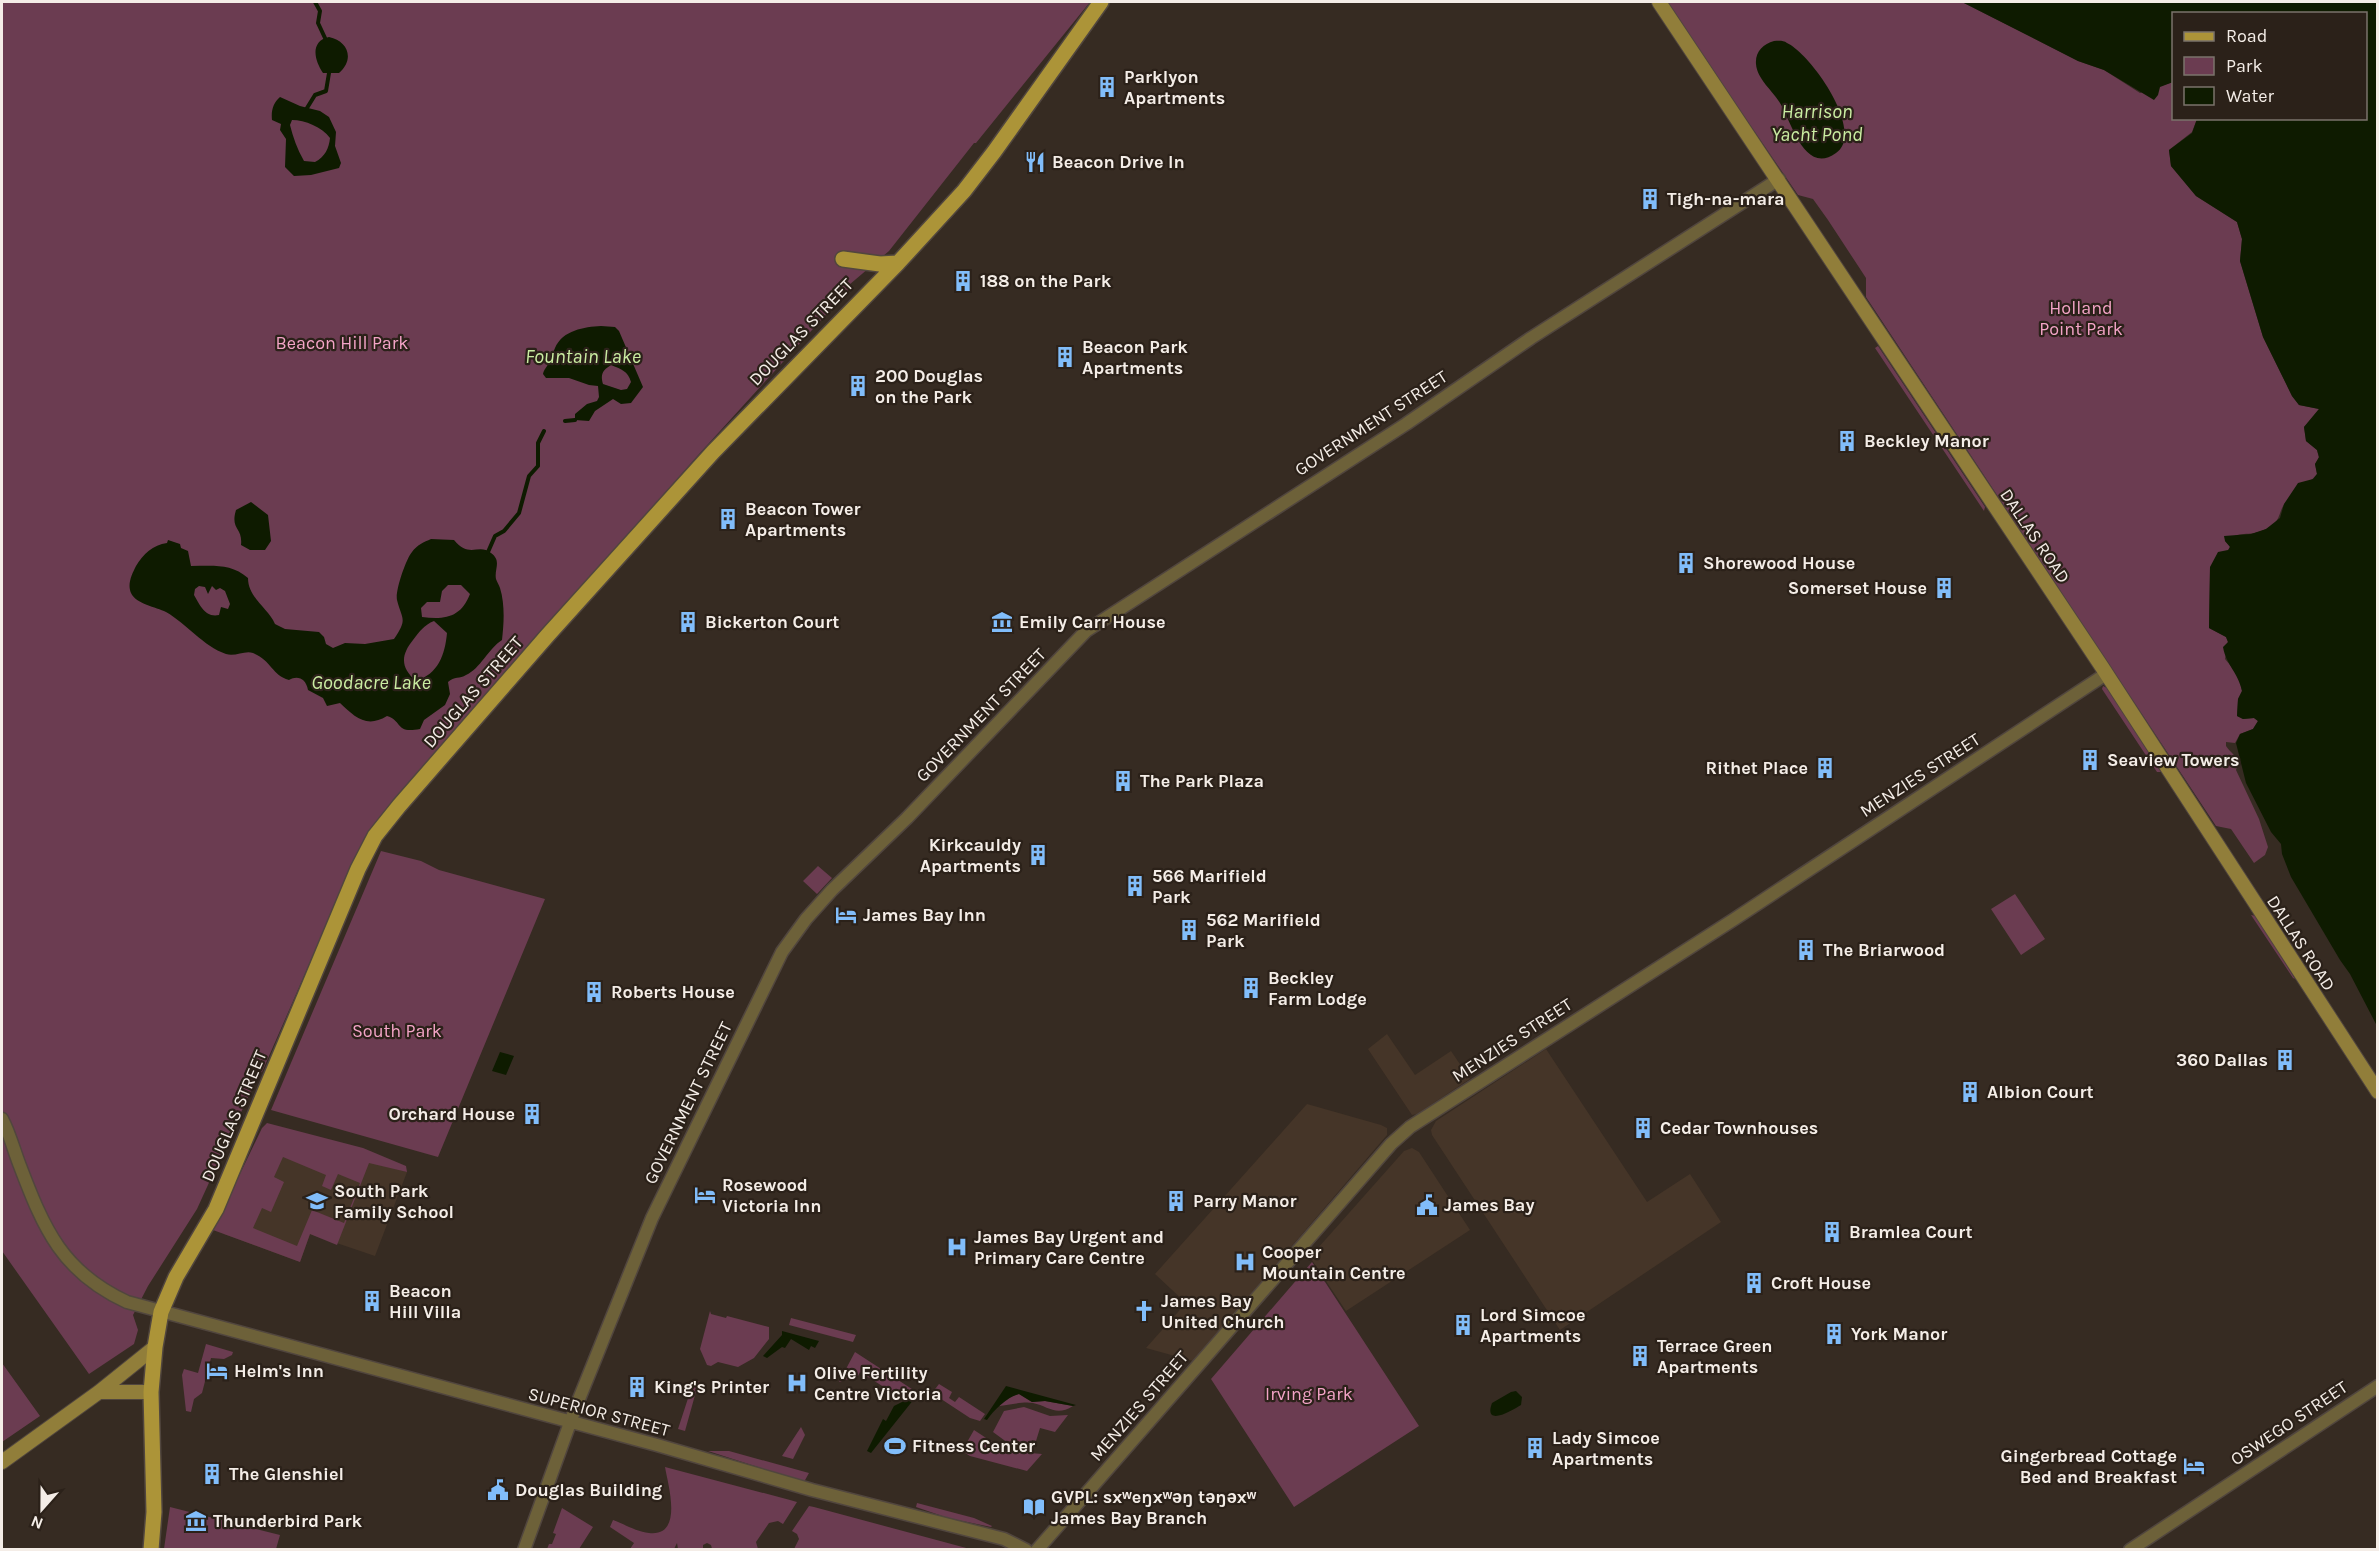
<svg xmlns="http://www.w3.org/2000/svg" width="2379" height="1551" viewBox="0 0 2379 1551" font-family="Karla,sans-serif">
	<style>
		.built { fill: #453528 }
		.green { fill: #6b3c51; fill-rule: evenodd }
		.water { fill: #0e1b00; fill-rule: evenodd }
		.lines { fill: none; stroke-linecap: round; stroke-linejoin: round }
		.stream { stroke: #0e1b00; stroke-width: 4 }
		.tertiary-casing { stroke: #51463e; stroke-width: 15 }
		.secondary-casing { stroke: #51463e; stroke-width: 16 }
		.primary-casing { stroke: #51463e; stroke-width: 18 }
		.tertiary { stroke: #6d6139; stroke-width: 12 }
		.secondary { stroke: #917e3a; stroke-width: 14 }
		.primary { stroke: #ac9438; stroke-width: 15 }
		.labels { text-anchor: middle; dominant-baseline: central; stroke-width: 4.5; stroke-linejoin: round; paint-order: stroke }
		.poi-label { font-size: 18px; font-weight: bold; fill: #f4ede7; stroke: #2b2119; text-anchor: start }
		.park-label { font-size: 18px; fill: #f4a4c7; stroke: #2b2119 }
		.street-label { font-size: 18px; fill: #f4ede7; stroke: #2b2119 }
		.water-label { font-size: 20px; font-style: italic; fill: #caeda2; stroke: #2b2119 }
	</style>
	<rect width="100%" height="100%" fill="#362b22"/>
	<path class="built" d="M1387,1034l28,41 36,-24 19,28 -53,35 -5,1 -44,-66z
		M1546,1049l101,153 43,-28 31,48 -161,108 -128,-195 -1,-5 5,-9z
		M1307,1104l74,21 6,3v7l-186,217 -3,6 -5,3 -47,-13 40,-45 -31,-29z
		M264,1133l143,39 -32,84 -65,-22 -10,28 -76,-28z
		M1412,1148l7,4 51,78 -124,81 -36,-54 94,-106z"/>
	<path class="green" d="M2,2h1088l-114,141h-2l-85,108 -40,34 3,1 -152,167 -259,293 -77,93 -102,233 -3,1 -62,136 -49,77 -15,29 5,15 -4,14 -45,30 -87,-123z
		M1666,2h296l116,59 26,9 36,23 33,-11 1,36 23,1 -5,13 -23,18 2,16 25,30 41,26 5,17 -2,22 23,76 29,59 7,9 20,4 -15,18 2,14 11,9 2,8 -4,6 2,10c-9,11 -22,18 -31,28 -9,10 -3,20 -22,28 -16,7 -24,0 -39,11l5,5 -1,4 -19,18 -1,60 17,9 2,5 -3,17 14,17 3,15 -4,8 -1,17 6,3 11,-1 4,3 -5,8 -13,5 -5,9 -9,-1v4c6,9 16,12 10,24l23,49 9,28 -3,8 -11,8 -23,-34 -15,-3 -350,-529v-19l-38,-58 -15,-21 -15,-4z
		M1878,346l107,161 -1,4 -109,-163z
		M2103,686l4,2 54,84h-4l-55,-83z
		M381,851l40,10 18,9 106,29 -107,258 -167,-47z
		M818,866l14,12 -15,16 -14,-13z
		M2015,894l30,45 -24,16 -30,-46z
		M2251,915l5,1 39,63 -2,-1z
		M267,1123l96,25 43,18 1,6 -38,-9 -32,82 -27,-11 -10,28 -87,-32 49,-102zM283,1157l43,18 -4,11 9,4 7,-16 22,9 -16,40 -32,-13 -15,36 -44,-18 9,-20 9,4 13,-30 -10,-5z
		M1312,1262l107,164 -125,81 -83,-128z
		M710,1311l1,3 15,4 1,-2 42,11v12l-15,19 -16,9 -20,-5 -7,4 -4,-1 -7,-16z
		M791,1318l65,17 -3,7 -64,-17z
		M206,1344l27,8 -1,3 -8,4 -13,-1 -9,35 -8,6 -3,13 -5,-1 -4,-36 2,-6 14,4z
		M855,1352l63,41 -23,1 -35,-22 -2,4 -19,6z
		M2,1363l38,53 -38,26z
		M694,1380l12,4 -2,6 -7,-2 -12,43 -7,-2z
		M939,1384l13,8 -3,6 6,4 4,-5 26,17 -5,7 -10,-3 -38,-25z
		M1019,1394l13,8 13,-1 28,5c-17,11 -25,0 -40,-3 -9,-2 -24,2 -34,3l13,-10z
		M1024,1407l26,9 18,-1 -13,17 -15,-4 -4,13 -4,-1 -2,5 -22,-2 -15,-11 11,-21z
		M801,1427l4,8 -12,24 -11,-3z
		M974,1430l32,21 36,3 -15,17 -57,-15 -8,-5z
		M708,1451h21l80,22 -5,9z
		M665,1467l125,33 7,2 -14,22 -5,-3 -9,2 -13,19 2,7h-46l-1,-4 -4,-2 -4,2v4h-25l-1,-6 -3,6h-44l4,-6 -24,-16 3,-7c11,4 24,12 36,13 35,4 19,-48 16,-66z
		M917,1503l57,15 18,8 -1,1 -43,-9 -32,-11z
		M809,1506l5,1 156,42h-176l5,-10 -2,-5 -5,-3z
		M170,1507l110,28 -4,14h-112z
		M562,1508l31,19 -14,22h-32l2,-5h3l4,-10 -3,-1z"/>
	<path class="water" d="M1962,2h415v1024l-27,-52 -10,-14 -49,-83 -9,-23 -1,-10 -10,-12 -25,-49 -10,-40 4,-9 13,-5 5,-8 -4,-3 -11,1 -6,-3 1,-17 4,-8c-4,-19 -16,-26 -19,-44l5,-5 -2,-5 -17,-9 1,-61 8,-15 10,-2 2,-3 -5,-6 -1,-5 27,-2 15,-5 14,-11 4,-14 14,-21 15,-4 4,-5 -2,-10 4,-7 -2,-7 -11,-9 -2,-14 15,-18 -20,-4 -7,-9 -29,-59 -23,-76 2,-22 -5,-17 -41,-26 -25,-30 -2,-16 23,-17 5,-14 169,-1v-104h-192l-1,68 -13,5 -2,8 -4,5 -50,-30 -26,-9z
		M329,37c19,4 26,22 10,36h-16c-9,-13 -13,-32 6,-36z
		M1774,41c4,0 9,-1 13,2 24,11 79,89 49,110 -32,23 -45,-33 -56,-50 -7,-12 -23,-24 -24,-39 -1,-12 7,-20 18,-23z
		M280,97l20,9 20,5 9,6 7,15 -1,14 6,17 -2,5 -28,7 -17,1 -9,-9 1,-28 -6,-9 1,-6 -9,-4c-1,-9 1,-17 8,-23zM292,120c13,0 30,7 38,18 -1,10 -5,19 -15,24l-11,-1c-7,-12 -11,-24 -14,-36z
		M601,326l14,1 4,4 24,56 -12,16 -10,1 -8,-5 -18,12 -6,10 -14,-1v-6l12,-10 10,-3 2,-4 -1,-11 -9,-1 -20,-7h-23l-3,-4c1,-5 4,-7 7,-13 2,-4 3,-9 5,-13 8,-18 29,-21 46,-22zM611,365c10,4 17,6 20,17l-4,7 -6,1 -18,-6c-3,-10 0,-14 8,-19z
		M251,502l17,13 3,26 -6,9h-15l-9,-5c2,-18 -11,-15 -5,-35z
		M431,539l23,1c15,19 25,3 37,13 11,8 3,16 5,26 1,3 3,6 4,9 5,16 4,35 2,52 -13,8 -22,29 -36,35 -6,4 -12,1 -18,7l2,12 -5,11 -21,15 -4,9c-25,5 -17,-8 -33,-13 -21,13 -33,0 -47,-13l-13,3 -4,-8 -15,-8c-2,-11 -10,-15 -19,-10 -17,-5 -18,-20 -36,-27 -8,-3 -18,4 -27,1 -23,-8 -39,-30 -60,-42 -10,-5 -30,-8 -35,-19 -4,-9 1,-19 5,-27 7,-12 17,-21 31,-23l1,-3 12,4 1,4 7,3 3,15c21,0 40,-3 57,12 0,20 20,30 27,46l10,5 34,3 5,5 2,7 7,4 12,-5 20,1 29,-5c14,-21 8,-19 3,-39 -2,-9 9,-41 15,-48 5,-7 12,-10 19,-13zM448,585h13l9,9c-9,23 -24,26 -48,23l-1,-9 6,-6h13l2,-11zM199,586l6,1 3,7 4,-8 4,4 4,-2 5,3 5,13 -2,5 -7,-2 -2,8c-14,3 -19,-10 -25,-20l1,-6zM434,621l13,12c-2,22 -9,41 -31,48 -16,-14 -15,-26 -3,-41 7,-9 11,-15 21,-19z
		M500,1052l14,4 -8,19 -14,-4z
		M782,1331l37,10 -4,7 -4,-2 -2,4 -18,-11 -6,9 -3,-1 -15,11 -4,-2 19,-21z
		M1006,1386l70,19 -3,1 -28,-5 -13,1 -13,-8c-12,3 -25,16 -32,26l-3,-1z
		M1516,1391l6,6 -1,8c-8,5 -38,23 -29,-2l19,-11z
		M918,1394l-47,59 -4,-2 16,-32 3,2 8,-15z"/>
	<g class="lines">
		<path class="stream" d="M315,2l5,9 -2,12 7,15
			M307,108l8,-13 11,-4 3,-18
			M565,421l10,-1
			M488,552l7,-16 9,-5 15,-18 10,-37 9,-10v-23l6,-12"/>
		<defs>
			<path id="tertiary" d="M2,1119c8,15 12,32 18,47 24,63 42,106 107,136l530,143 155,45 192,49 22,11
				M524,1550l51,-141 77,-191 130,-266 24,-33 26,-29 75,-72 179,-187 320,-207 125,-86 248,-159
				M1037,1550l354,-406 19,-17 323,-207 373,-246
				M2130,1550l248,-164"/>
			<path id="secondary" d="M1659,2l443,665 276,425
				M99,1392h52
				M2,1462l97,-70 56,-45"/>
			<path id="primary" d="M843,259l37,5 18,-1
				M151,1550l3,-38 -3,-120 4,-45 6,-35 15,-35 40,-68 142,-340 17,-33 24,-30 148,-170 166,-184 185,-189 66,-72 30,-39 107,-150"/>
		</defs>
		<use href="#tertiary" class="tertiary-casing"/>
		<use href="#secondary" class="secondary-casing"/>
		<use href="#primary" class="primary-casing"/>
		<use href="#tertiary" class="tertiary"/>
		<use href="#secondary" class="secondary"/>
		<use href="#primary" class="primary"/>
	</g>
	<defs>
		<symbol id="building-bare" viewBox="-9 -9 18 18"><path d="M-4-6H4V6H1V3H-1V6H-4ZM-2.5-4.3h1.7v1.8h-1.7ZM.8-4.3h1.7v1.8H.8ZM-2.5-1h1.7V.8h-1.7ZM.8-1h1.7V.8H.8Z" fill="#81bdfa" stroke="#2b2119" stroke-width="2.5" paint-order="stroke"/></symbol>
		<symbol id="restaurant-bare" viewBox="-9 -9 18 18"><path d="M-5-6h1v4h1v-4h1v4h1v-4h1v5L-1.5 .5V6h-2V.5L-5-1ZM5-6V6H3V1.5H1.5Q1.5-4 5-6Z" fill="#81bdfa" stroke="#2b2119" stroke-width="2.5" paint-order="stroke"/></symbol>
		<symbol id="museum-bare" viewBox="-9 -9 18 18"><path d="M0-6L6-3V-2H-6V-3ZM-5-1h2V3h-2ZM-1-1h2V3h-2ZM3-1h2V3H3ZM-6 4H6V6H-6Z" fill="#81bdfa" stroke="#2b2119" stroke-width="2.5" paint-order="stroke"/></symbol>
		<symbol id="hotel-bare" viewBox="-9 -9 18 18"><path d="M-6-4.5h1.5V1H6V5H4.5V3h-9V5H-6ZM-4 0a1.8 1.8 0 1 1 3.6 0ZM.5 0V-2.5h3Q6-2.5 6 0Z" fill="#81bdfa" stroke="#2b2119" stroke-width="2.5" paint-order="stroke"/></symbol>
		<symbol id="school-bare" viewBox="-9 -9 18 18"><path d="M0-5L7-2L0 1L-7-2ZM-4 1L0 2.5L4 1V4Q0 6-4 4Z" fill="#81bdfa" stroke="#2b2119" stroke-width="2.5" paint-order="stroke"/></symbol>
		<symbol id="civic-bare" viewBox="-9 -9 18 18"><path d="M-.6-6.5H3V-4.5H.6V-3L4-1V1h2V6H-6V1h2V-1L-.6-3ZM-1.2 2.5V6h2.4V2.5Z" fill="#81bdfa" stroke="#2b2119" stroke-width="2.5" paint-order="stroke"/></symbol>
		<symbol id="hospital-bare" viewBox="-9 -9 18 18"><path d="M-5-5h3v3.5h4V-5h3V5h-3V1.5h-4V5h-3Z" fill="#81bdfa" stroke="#2b2119" stroke-width="2.5" paint-order="stroke"/></symbol>
		<symbol id="church-bare" viewBox="-9 -9 18 18"><path d="M-1.2-6h2.4v3.5h3.3v2.4h-3.3V6h-2.4V-.1h-3.3v-2.4h3.3Z" fill="#81bdfa" stroke="#2b2119" stroke-width="2.5" paint-order="stroke"/></symbol>
		<symbol id="stadium-bare" viewBox="-9 -9 18 18"><path d="M0-5a6.5 5 0 1 0 0 10a6.5 5 0 1 0 0-10ZM-3.5-1.8h7v3.6h-7Z" fill="#81bdfa" stroke="#2b2119" stroke-width="2.5" paint-order="stroke"/></symbol>
		<symbol id="library-bare" viewBox="-9 -9 18 18"><path d="M-6-4Q-3-5.5-.7-3.5V5Q-3 3-6 4ZM6-4Q3-5.5 .7-3.5V5Q3 3 6 4Z" fill="#81bdfa" stroke="#2b2119" stroke-width="2.5" paint-order="stroke"/></symbol>
	</defs>
	<g fill-rule="evenodd">
		<use href="#building-bare" x="1092" y="72" width="30" height="30"/>
		<use href="#restaurant-bare" x="1020" y="147" width="30" height="30"/>
		<use href="#building-bare" x="1635" y="184" width="30" height="30"/>
		<use href="#building-bare" x="948" y="266" width="30" height="30"/>
		<use href="#building-bare" x="1050" y="342" width="30" height="30"/>
		<use href="#building-bare" x="843" y="371" width="30" height="30"/>
		<use href="#building-bare" x="1832" y="426" width="30" height="30"/>
		<use href="#building-bare" x="713" y="504" width="30" height="30"/>
		<use href="#building-bare" x="1671" y="548" width="30" height="30"/>
		<use href="#building-bare" x="1929" y="573" width="30" height="30"/>
		<use href="#building-bare" x="673" y="607" width="30" height="30"/>
		<use href="#museum-bare" x="987" y="607" width="30" height="30"/>
		<use href="#building-bare" x="2075" y="745" width="30" height="30"/>
		<use href="#building-bare" x="1810" y="753" width="30" height="30"/>
		<use href="#building-bare" x="1108" y="766" width="30" height="30"/>
		<use href="#building-bare" x="1023" y="840" width="30" height="30"/>
		<use href="#building-bare" x="1120" y="871" width="30" height="30"/>
		<use href="#hotel-bare" x="831" y="900" width="30" height="30"/>
		<use href="#building-bare" x="1174" y="915" width="30" height="30"/>
		<use href="#building-bare" x="1791" y="935" width="30" height="30"/>
		<use href="#building-bare" x="1236" y="973" width="30" height="30"/>
		<use href="#building-bare" x="579" y="977" width="30" height="30"/>
		<use href="#building-bare" x="2270" y="1045" width="30" height="30"/>
		<use href="#building-bare" x="1955" y="1077" width="30" height="30"/>
		<use href="#building-bare" x="517" y="1099" width="30" height="30"/>
		<use href="#building-bare" x="1628" y="1113" width="30" height="30"/>
		<use href="#hotel-bare" x="690" y="1180" width="30" height="30"/>
		<use href="#school-bare" x="302" y="1186" width="30" height="30"/>
		<use href="#building-bare" x="1161" y="1186" width="30" height="30"/>
		<use href="#civic-bare" x="1412" y="1190" width="30" height="30"/>
		<use href="#building-bare" x="1817" y="1217" width="30" height="30"/>
		<use href="#hospital-bare" x="942" y="1232" width="30" height="30"/>
		<use href="#hospital-bare" x="1230" y="1247" width="30" height="30"/>
		<use href="#building-bare" x="1739" y="1268" width="30" height="30"/>
		<use href="#building-bare" x="357" y="1286" width="30" height="30"/>
		<use href="#church-bare" x="1129" y="1296" width="30" height="30"/>
		<use href="#building-bare" x="1448" y="1310" width="30" height="30"/>
		<use href="#building-bare" x="1819" y="1319" width="30" height="30"/>
		<use href="#building-bare" x="1625" y="1341" width="30" height="30"/>
		<use href="#hotel-bare" x="202" y="1356" width="30" height="30"/>
		<use href="#hospital-bare" x="782" y="1368" width="30" height="30"/>
		<use href="#building-bare" x="622" y="1372" width="30" height="30"/>
		<use href="#stadium-bare" x="880" y="1431" width="30" height="30"/>
		<use href="#building-bare" x="1520" y="1433" width="30" height="30"/>
		<use href="#hotel-bare" x="2179" y="1451" width="30" height="30"/>
		<use href="#building-bare" x="197" y="1459" width="30" height="30"/>
		<use href="#civic-bare" x="483" y="1475" width="30" height="30"/>
		<use href="#library-bare" x="1019" y="1492" width="30" height="30"/>
		<use href="#museum-bare" x="181" y="1506" width="30" height="30"/>
	</g>
	<g class="labels">
		<g class="poi-label">
			<text x="1124" y="77">Parklyon<tspan x="1124" dy="21">Apartments</tspan></text>
			<text x="1052" y="162">Beacon Drive In</text>
			<text x="1667" y="199">Tigh-na-mara</text>
			<text x="980" y="281">188 on the Park</text>
			<text x="1082" y="347">Beacon Park<tspan x="1082" dy="21">Apartments</tspan></text>
			<text x="875" y="376">200 Douglas<tspan x="875" dy="21">on the Park</tspan></text>
			<text x="1864" y="441">Beckley Manor</text>
			<text x="745" y="509">Beacon Tower<tspan x="745" dy="21">Apartments</tspan></text>
			<text x="1703" y="563">Shorewood House</text>
			<text x="1927" y="588" text-anchor="end">Somerset House</text>
			<text x="705" y="622">Bickerton Court</text>
			<text x="1019" y="622">Emily Carr House</text>
			<text x="2107" y="760">Seaview Towers</text>
			<text x="1808" y="768" text-anchor="end">Rithet Place</text>
			<text x="1140" y="781">The Park Plaza</text>
			<text x="1021" y="845" text-anchor="end">Kirkcauldy<tspan x="1021" dy="21">Apartments</tspan></text>
			<text x="1152" y="876">566 Marifield<tspan x="1152" dy="21">Park</tspan></text>
			<text x="863" y="915">James Bay Inn</text>
			<text x="1206" y="920">562 Marifield<tspan x="1206" dy="21">Park</tspan></text>
			<text x="1823" y="950">The Briarwood</text>
			<text x="1268" y="978">Beckley<tspan x="1268" dy="21">Farm Lodge</tspan></text>
			<text x="611" y="992">Roberts House</text>
			<text x="2268" y="1060" text-anchor="end">360 Dallas</text>
			<text x="1987" y="1092">Albion Court</text>
			<text x="515" y="1114" text-anchor="end">Orchard House</text>
			<text x="1660" y="1128">Cedar Townhouses</text>
			<text x="722" y="1185">Rosewood<tspan x="722" dy="21">Victoria Inn</tspan></text>
			<text x="334" y="1191">South Park<tspan x="334" dy="21">Family School</tspan></text>
			<text x="1193" y="1201">Parry Manor</text>
			<text x="1444" y="1205">James Bay</text>
			<text x="1849" y="1232">Bramlea Court</text>
			<text x="974" y="1237">James Bay Urgent and<tspan x="974" dy="21">Primary Care Centre</tspan></text>
			<text x="1262" y="1252">Cooper<tspan x="1262" dy="21">Mountain Centre</tspan></text>
			<text x="1771" y="1283">Croft House</text>
			<text x="389" y="1291">Beacon<tspan x="389" dy="21">Hill Villa</tspan></text>
			<text x="1161" y="1301">James Bay<tspan x="1161" dy="21">United Church</tspan></text>
			<text x="1480" y="1315">Lord Simcoe<tspan x="1480" dy="21">Apartments</tspan></text>
			<text x="1851" y="1334">York Manor</text>
			<text x="1657" y="1346">Terrace Green<tspan x="1657" dy="21">Apartments</tspan></text>
			<text x="234" y="1371">Helm's Inn</text>
			<text x="814" y="1373">Olive Fertility<tspan x="814" dy="21">Centre Victoria</tspan></text>
			<text x="654" y="1387">King's Printer</text>
			<text x="1552" y="1438">Lady Simcoe<tspan x="1552" dy="21">Apartments</tspan></text>
			<text x="912" y="1446">Fitness Center</text>
			<text x="2177" y="1456" text-anchor="end">Gingerbread Cottage<tspan x="2177" dy="21">Bed and Breakfast</tspan></text>
			<text x="229" y="1474">The Glenshiel</text>
			<text x="515" y="1490">Douglas Building</text>
			<text x="1051" y="1497">GVPL: sxʷeŋxʷəŋ təŋəxʷ<tspan x="1051" dy="21">James Bay Branch</tspan></text>
			<text x="213" y="1521">Thunderbird Park</text>
		</g>
		<g class="park-label">
			<text x="2081" y="308">Holland<tspan x="2081" dy="21">Point Park</tspan></text>
			<text x="342" y="343">Beacon Hill Park</text>
			<text x="397" y="1031">South Park</text>
			<text x="1309" y="1394">Irving Park</text>
		</g>
		<g class="street-label">
			<text transform="translate(801 332) rotate(-46)">DOUGLAS STREET</text>
			<text transform="translate(1371 423) rotate(-33)">GOVERNMENT STREET</text>
			<text transform="translate(2035 536) rotate(56)">DALLAS ROAD</text>
			<text transform="translate(473 692) rotate(-49)">DOUGLAS STREET</text>
			<text transform="translate(981 715) rotate(-46)">GOVERNMENT STREET</text>
			<text transform="translate(1920 775) rotate(-33)">MENZIES STREET</text>
			<text transform="translate(2301 943) rotate(57)">DALLAS ROAD</text>
			<text transform="translate(1512 1040) rotate(-33)">MENZIES STREET</text>
			<text transform="translate(688 1103) rotate(-64)">GOVERNMENT STREET</text>
			<text transform="translate(234 1116) rotate(-67)">DOUGLAS STREET</text>
			<text transform="translate(1139 1406) rotate(-49)">MENZIES STREET</text>
			<text transform="translate(599 1412) rotate(15)">SUPERIOR STREET</text>
			<text transform="translate(2289 1423) rotate(-34)">OSWEGO STREET</text>
		</g>
		<g class="water-label">
			<text x="1817" y="111">Harrison<tspan x="1817" dy="23">Yacht Pond</tspan></text>
			<text x="583" y="356">Fountain Lake</text>
			<text x="371" y="682">Goodacre Lake</text>
		</g>
	</g>
	<rect width="2379" height="1551" fill="none" stroke="#f4ede7" stroke-width="6"/>
	<rect x="2172" y="12" width="195" height="108" fill="#2b2119" stroke="#7b736b" stroke-width="1.5"/>
	<rect x="2184" y="32" width="30" height="9" fill="#ac9438" stroke="#7b736b" stroke-width="1.5"/>
	<text x="2226" y="42" font-size="18" fill="#f4ede7">Road</text>
	<rect x="2184" y="57" width="30" height="18" fill="#6b3c51" stroke="#7b736b" stroke-width="1.5"/>
	<text x="2226" y="72" font-size="18" fill="#f4ede7">Park</text>
	<rect x="2184" y="87" width="30" height="18" fill="#0e1b00" stroke="#7b736b" stroke-width="1.5"/>
	<text x="2226" y="102" font-size="18" fill="#f4ede7">Water</text>
	<g transform="translate(42 1509) rotate(201)" stroke="#2b2119" stroke-width="4.5" paint-order="stroke">
	<path d="M0-4.5L10 22L0 15L-10 22Z" fill="#f4ede7"/>
	<text y="-9" font-size="16" font-weight="bold" text-anchor="middle" fill="#f4ede7">N</text>
	</g>
</svg>
